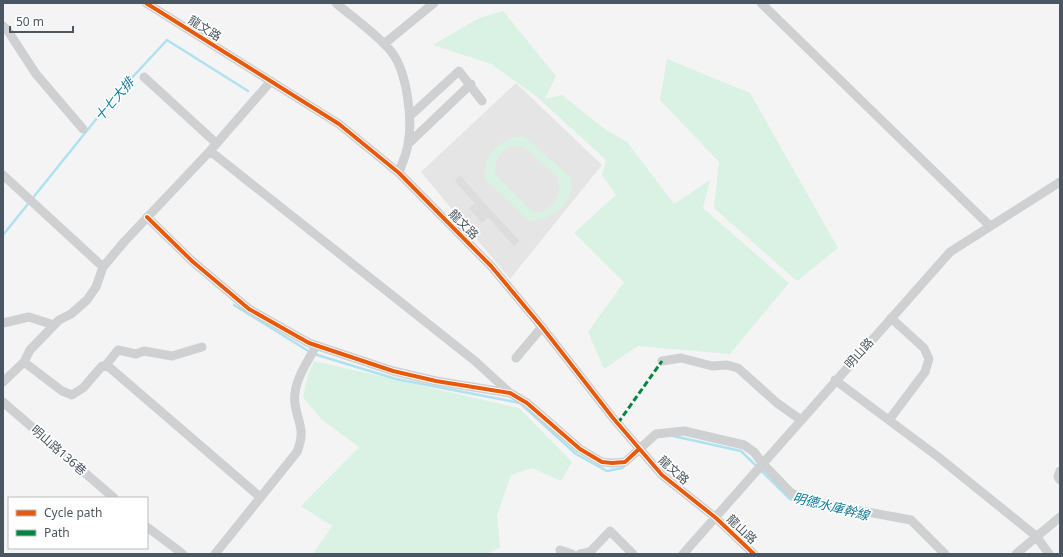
<svg xmlns="http://www.w3.org/2000/svg" width="1063" height="557" viewBox="0 0 1063 557" font-family="'Noto Sans','Noto Sans TC',sans-serif">
	<style>
		.education { fill: #e6e5e6 }
		.green { fill: #d9f2e3; fill-rule: evenodd }
		.lines { fill: none; stroke-linecap: round; stroke-linejoin: round }
		.stream { stroke: #aee2f0; stroke-width: 2.5 }
		.building { fill: #ddddde; stroke: #e5e6e7 }
		.minor { stroke: #ced0d2; stroke-width: 9 }
		.quiet { stroke: #00873e; stroke-width: 3; stroke-dasharray: 6 3; stroke-linecap: butt }
		.cycleway-casing { stroke: #fff; stroke-width: 6 }
		.cycleway { stroke: #e8590c; stroke-width: 4 }
		.labels { text-anchor: middle; dominant-baseline: central; stroke-width: 3.5; stroke-linejoin: round; paint-order: stroke }
		.street-label { font-size: 12px; fill: #4a5661; stroke: #fff }
		.water-label { font-size: 13px; font-style: italic; fill: #0c7c9b; stroke: #fff }
	</style>
	<rect width="100%" height="100%" fill="#f4f4f4"/>
	<path class="education" d="M516,83l86,82 -92,114 -89,-107z"/>
	<path class="green" d="M503,11l53,65 -11,23 17,-4 44,35 21,12 47,62 36,-24 -7,28 86,75 -59,71 -92,-8 -34,23 -16,-37 36,-50 -50,-49 42,-38 -14,-20 4,-15 -70,-64 -45,-32 -58,-19 44,-26z
		M667,59l83,34 88,155 -41,33 -83,-73 5,-46 -59,-62z
		M524,136l45,40c11,24 -18,45 -40,45l-44,-42c-1,-26 14,-40 39,-43zM512,146l12,1 34,31c4,17 -5,34 -24,35l-39,-39c0,-14 3,-23 17,-28z
		M314,361l205,47 53,54 -11,19 -29,-13 -21,7 -14,40 3,33 -14,6h-173l19,-28 -31,-20 58,-59 -38,-28 -18,-22 5,-23z"/>
	<g class="lines">
		<path class="stream" d="M3,235l111,-138 53,-57 81,51
			M234,305l76,47
			M314,354l82,25 124,24 56,51 31,17 15,-3 3,-3
			M673,436l68,15 49,48 18,5"/>
	</g>
	<path class="building" d="M460,175l60,66 -6,6 -26,-29 -6,6 -14,-16 6,-5 -20,-22z"/>
	<g class="lines">
		<path class="minor" d="M146,3l193,121 60,49 92,93 51,61 71,91 49,57 54,43 38,36
			M336,3c16,14 45,34 57,51 14,20 20,66 15,90 -1,9 -6,19 -9,29
			M761,3l229,223
			M3,26l5,5 28,43 47,55
			M384,44l50,-41
			M144,77l72,66
			M411,115l48,-44 23,30
			M408,144l63,-60
			M210,151l265,210 35,32
			M3,175l100,92
			M147,217l45,44 57,48 60,34 84,28 43,10 74,12 17,10 53,46 22,13 10,1 13,-1 31,-28 28,-3 60,14 10,7 9,12 28,29 22,9 98,18 34,34
			M3,323l26,-6 25,8
			M516,358l26,-31
			M662,361l19,-3 31,8 15,-1 11,3 39,35 24,17
			M24,362l38,29 10,4 11,-7 19,-22 7,1 151,130
			M106,365l12,-15 18,4 8,-3 28,5 30,-9
			M835,380l102,76 99,80 13,18
			M3,382l21,-20 6,-12 29,-30 12,-6 16,-14 9,-13 7,-20 21,-25 86,-91 61,-70
			M3,402l111,96
			M889,420l36,-48 4,-13 -5,-11 -33,-30
			M1060,471l-2,6 2,3
			M147,527l36,27
			M560,550l12,4
			M215,554l82,-102c9,-23 1,-28 -2,-48 -3,-21 12,-41 21,-58
			M580,554l10,-2 20,-21 23,23
			M683,554l267,-302 110,-70
			M1016,554l44,-37"/>
		<path class="quiet" d="M618,423l44,-62"/>
		<defs>
			<path id="cycleway" d="M146,3l193,121 60,49 92,93 51,61 71,91 49,57 54,43 38,36
				M147,217l45,44 57,48 60,34 84,28 43,10 74,12 17,10 53,46 22,13 10,1 13,-1 14,-13"/>
		</defs>
		<use href="#cycleway" class="cycleway-casing"/>
		<use href="#cycleway" class="cycleway"/>
	</g>
	<g class="labels">
		<g class="street-label">
			<text transform="translate(205 28) rotate(32)">龍文路</text>
			<text transform="translate(464 224) rotate(45)">龍文路</text>
			<text transform="translate(859 353) rotate(-48)">明山路</text>
			<text transform="translate(59 450) rotate(41)">明山路136巷</text>
			<text transform="translate(674 470) rotate(42)">龍文路</text>
			<text transform="translate(742 529) rotate(43)">龍山路</text>
		</g>
		<g class="water-label">
			<text transform="translate(114 99) rotate(-49)">十七大排</text>
			<text transform="translate(831 506) rotate(14)">明德水庫幹線</text>
		</g>
	</g>
	<rect width="1063" height="557" fill="none" stroke="#4a5661" stroke-width="8"/>
	<rect x="8" y="497" width="140" height="52" fill="#ffffff" stroke="#b7bbc0"/>
	<rect x="16" y="510" width="20" height="6" fill="#e8590c" stroke="#b7bbc0"/>
	<text x="44" y="517" font-size="12" fill="#4a5661">Cycle path</text>
	<rect x="16" y="530" width="20" height="6" fill="#00873e" stroke="#b7bbc0"/>
	<text x="44" y="537" font-size="12" fill="#4a5661">Path</text>
	<path d="M10 26v6h63v-6" fill="none" stroke="#4a5661" stroke-width="2"/>
	<text x="16" y="26" font-size="12" fill="#4a5661" stroke="#ffffff" stroke-width="3" paint-order="stroke">50 m</text>
</svg>
